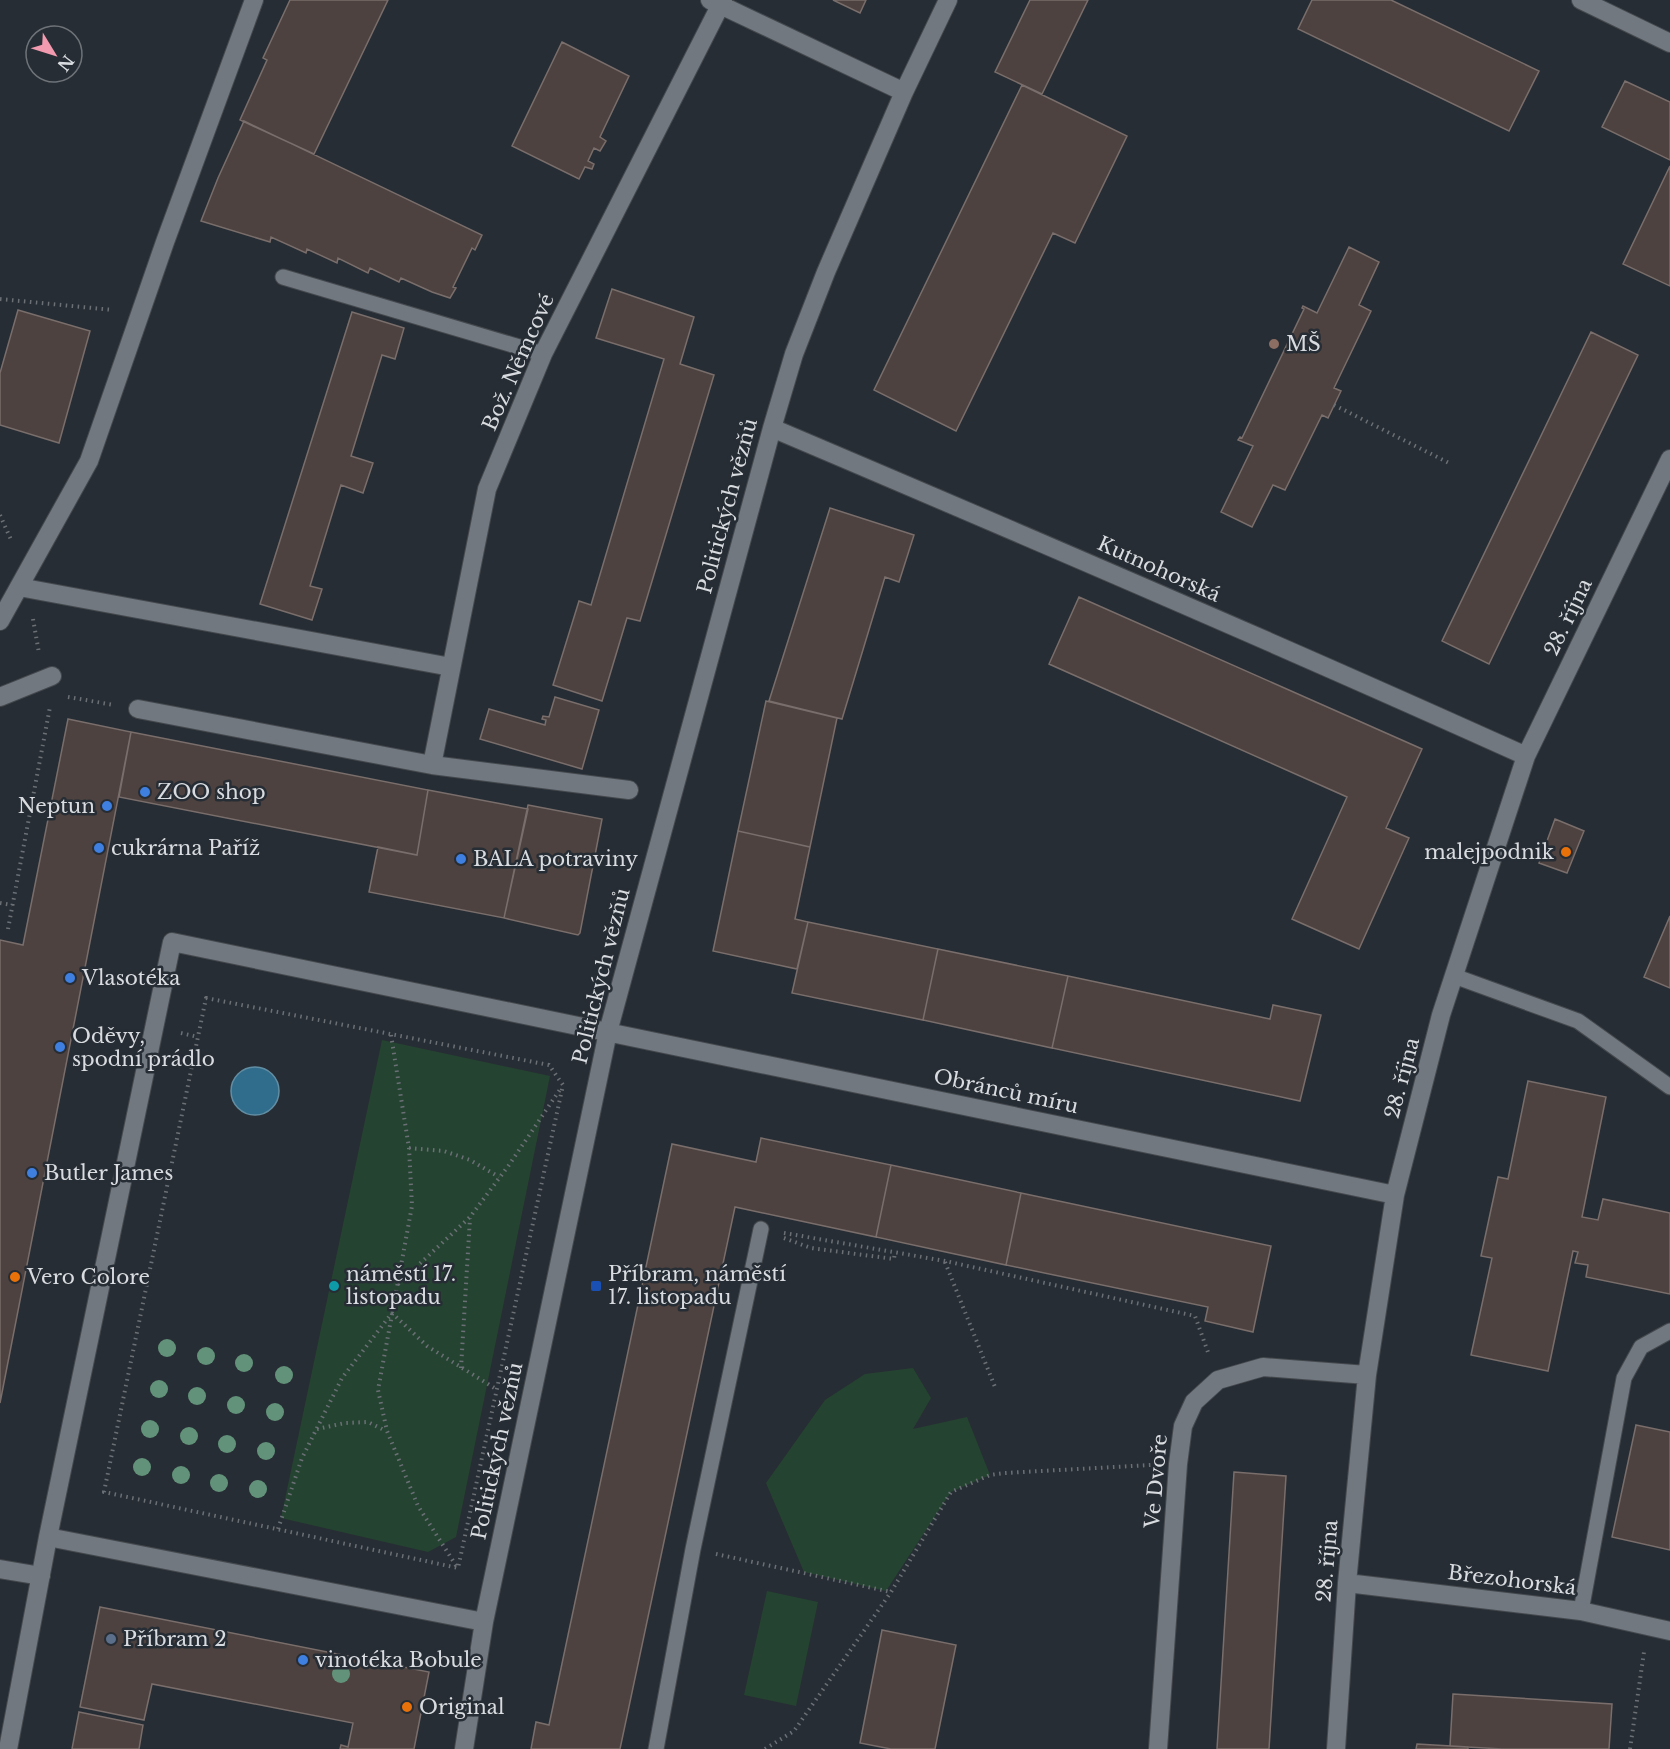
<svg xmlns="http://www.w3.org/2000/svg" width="1670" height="1749" viewBox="0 0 1670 1749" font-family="'Libre Baskerville',serif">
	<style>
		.green { fill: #254331 }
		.water { fill: #306c8b; stroke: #628ea4; stroke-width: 1.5 }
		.building { fill: #4d423f; stroke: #796e6b; stroke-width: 1.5 }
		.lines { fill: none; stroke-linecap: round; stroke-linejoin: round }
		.lane-casing { stroke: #44494e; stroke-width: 17 }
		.street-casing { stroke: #44494e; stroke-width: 20 }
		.path { stroke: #6b7076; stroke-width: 4; stroke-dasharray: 1.5 4.5; stroke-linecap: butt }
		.lane { stroke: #717880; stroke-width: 15 }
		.street { stroke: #717880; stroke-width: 18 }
		.tree { fill: #62937a }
		.education-dot { fill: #8d6e63; stroke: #272d34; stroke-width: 2 }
		.shop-dot { fill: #3f7fe0; stroke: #272d34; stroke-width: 2 }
		.food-dot { fill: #e8710a; stroke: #272d34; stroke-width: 2 }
		.culture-dot { fill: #0f9aa8; stroke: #272d34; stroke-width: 2 }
		.transit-dot { fill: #1a4fb4; stroke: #272d34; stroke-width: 2 }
		.service-dot { fill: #5c6f8a; stroke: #272d34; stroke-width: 2 }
		.labels { text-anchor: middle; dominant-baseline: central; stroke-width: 5; stroke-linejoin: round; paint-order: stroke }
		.poi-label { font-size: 20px; fill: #d8dce0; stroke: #272d34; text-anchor: start }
		.street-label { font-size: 20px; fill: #d8dce0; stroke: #272d34 }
	</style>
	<rect width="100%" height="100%" fill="#272d34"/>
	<path class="green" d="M382,1040l168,36 -94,461 -28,15 -147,-34z
		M913,1368l18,30 -18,31 54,-12 23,58 -39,17 -65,99 -82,-19 -38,-89 59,-83 40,-26z
		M767,1591l51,11 -22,104 -52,-11z"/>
	<path class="water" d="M231 1091a24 24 0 1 1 48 0a24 24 0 1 1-48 0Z"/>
	<path class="building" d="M290,0h98l-74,154 -74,-34 27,-60 -4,-2z
		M833,0h33l-6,13z
		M1030,0h58l-46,94 -47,-22z
		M1312,0h79l148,71 -30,60 -211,-102z
		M562,42l67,34 -29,61 6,4 -6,10 -6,-3 -6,13 6,3 -2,5 -7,-2 -6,12 -67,-33z
		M1625,81l45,21v58l-68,-33z
		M1022,85l105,51 -52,107 -22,-10 -97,198 -82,-41z
		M244,121l238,114 -7,15 -3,-2 -19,39 3,1 -6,10 -18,-6 -31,-14 -2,4 -29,-14 -2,5 -30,-15 -1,5 -30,-14 -1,4 -35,-16 -1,5 -69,-21 17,-43z
		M1670,166v120l-47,-22z
		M1349,247l30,15 -20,43 12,6 -37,77 7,3 -13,27 -6,-3 -37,75 -12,-5 -21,42 -31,-15 32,-66 -15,-6 2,-3 2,1 62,-129 -2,-1 1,-2 14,7z
		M612,289l82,28 -14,47 34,11 -74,246 -13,-3 -25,83 -49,-16 26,-84 12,4 73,-246 -68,-21z
		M18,310l72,21 -31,112 -59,-18v-52z
		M352,312l52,16 -9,31 -13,-4 -31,101 22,7 -10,30 -22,-8 -31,101 12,3 -10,31 -52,-16z
		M1591,332l47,23 -149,309 -47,-23z
		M830,508l84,27 -15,47 -14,-5 -43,142 -73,-18z
		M1079,597l343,152 -36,79 23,10 -50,111 -67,-30 55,-122 -298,-133z
		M555,697l44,13 -17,59 -102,-30 9,-30 56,16 1,-5 -4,-1 1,-3 6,1z
		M766,701l71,17 -27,129 -72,-16z
		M68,719l63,13 -131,671v-463l23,5z
		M131,732l297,58 -11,65 -298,-58z
		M428,790l100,19 -24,109 -135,-26 9,-45 39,8z
		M528,805l74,14 -22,114 -2,2 -74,-17z
		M1555,819l29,12 -17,42 -28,-10z
		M738,831l72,16 -15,72 13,3 -11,47 -84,-18z
		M1670,916v72l-26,-11z
		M808,922l130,27 -15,71 -131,-27z
		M938,949l130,27 -16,72 -129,-28z
		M1068,976l202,43 3,-14 48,10 -21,86 -248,-53z
		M1528,1081l78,16 -24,120 16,3 5,-21 67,14v81l-84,-17 2,-12 -13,-2 3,-11 -5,-1 -25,120 -77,-16 21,-97 -11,-2 17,-79 10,2z
		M761,1138l130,27 -15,72 -141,-30 -115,542h-89l5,-27 13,3 123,-581 84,18z
		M891,1165l130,28 -15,72 -130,-28z
		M1021,1193l250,53 -18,86 -48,-11 3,-14 -202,-42z
		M1636,1425l34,7v118l-58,-13z
		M1234,1472l52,4 -17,273h-52z
		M100,1607l329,65 -15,77h-74l1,-4 7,2 5,-24 -201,-39 -8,36 -64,-13z
		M882,1630l74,15 -21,104h-44l-31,-6z
		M1453,1694l159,10 -3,45h-107l-52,-3z
		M79,1712l64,13 -4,24h-67z
		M1417,1744l51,3v2h-52z"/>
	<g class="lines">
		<defs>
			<path id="lane" d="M283,277l260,77
				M1454,976l124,45 92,66
				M1581,1611l43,-233 17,-31 29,-16
				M656,1749l37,-200 68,-320"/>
			<path id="street" d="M710,0l194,92
				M1581,0l89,43
				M772,428c252,107 504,215 754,328
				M19,587l432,80
				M0,621l89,-160 76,-219 89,-242
				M0,697l52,-21
				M138,709l294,56 197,25
				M432,765l55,-276 56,-135 180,-354
				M48,1537l436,85
				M0,1569l41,7
				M1347,1583l234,28 89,20
				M8,1749l40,-212 124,-595 1223,253
				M464,1749l20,-127 124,-590 164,-604 22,-74 32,-82 78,-180 44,-92
				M1158,1749l20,-285 5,-38 11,-24 24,-22 45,-13 104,8
				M1336,1749l11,-166 20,-208 28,-180 46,-180 85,-259 144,-297"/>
		</defs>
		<use href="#lane" class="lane-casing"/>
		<use href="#street" class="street-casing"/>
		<path class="path" d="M0,299l113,11
			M1334,405l117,59
			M0,515l12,27
			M33,619l6,34
			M68,697l46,8
			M0,903l12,2
			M8,929l42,-222
			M206,998l343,67 14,20 -105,483 -354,-76z
			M181,1033l17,4
			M391,1035l18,113 3,58 -34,184 9,41 31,75 39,61
			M409,1148l35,3 26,9 29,17
			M784,1233l161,28 250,55 14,39
			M784,1238l27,10 83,11 1,-7
			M945,1262l50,125
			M398,1284l72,-67 39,-52 52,-77
			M461,1368l9,-150
			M317,1429l28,-6 23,-1 18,9
			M278,1529l24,-71 40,-80 50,-65 35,33 69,43
			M716,1554l175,38
			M765,1749l29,-18 97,-139 60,-100 39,-17 15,-2 146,-8
			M1630,1749l14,-97"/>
		<use href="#lane" class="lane"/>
		<use href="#street" class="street"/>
	</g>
	<g class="tree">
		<circle cx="167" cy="1348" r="9"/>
		<circle cx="206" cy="1356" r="9"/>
		<circle cx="244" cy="1363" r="9"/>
		<circle cx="284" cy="1375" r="9"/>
		<circle cx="159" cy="1389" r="9"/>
		<circle cx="197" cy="1396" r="9"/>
		<circle cx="236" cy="1405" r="9"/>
		<circle cx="275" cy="1412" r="9"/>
		<circle cx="150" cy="1429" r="9"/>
		<circle cx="189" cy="1436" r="9"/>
		<circle cx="227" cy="1444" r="9"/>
		<circle cx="266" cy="1451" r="9"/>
		<circle cx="142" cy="1467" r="9"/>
		<circle cx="181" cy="1475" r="9"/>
		<circle cx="219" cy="1483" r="9"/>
		<circle cx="258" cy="1489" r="9"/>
		<circle cx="341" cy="1674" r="9"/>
	</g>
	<circle class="education-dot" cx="1274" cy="344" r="6"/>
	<g class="shop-dot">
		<circle cx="145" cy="792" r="6"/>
		<circle cx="107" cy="806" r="6"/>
		<circle cx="99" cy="848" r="6"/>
		<circle cx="461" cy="859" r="6"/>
		<circle cx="70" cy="978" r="6"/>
		<circle cx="60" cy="1047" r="6"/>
		<circle cx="32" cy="1173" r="6"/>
		<circle cx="303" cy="1660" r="6"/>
	</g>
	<g class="food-dot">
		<circle cx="1566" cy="852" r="6"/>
		<circle cx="15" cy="1277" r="6"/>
		<circle cx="407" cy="1707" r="6"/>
	</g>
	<circle class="culture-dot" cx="334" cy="1286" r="6"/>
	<rect class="transit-dot" x="590" y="1280" width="12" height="12" rx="3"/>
	<circle class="service-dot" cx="111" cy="1639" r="6"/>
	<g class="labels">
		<g class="poi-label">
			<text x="1286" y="344">MŠ</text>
			<text x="157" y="792">ZOO shop</text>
			<text x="95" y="806" text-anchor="end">Neptun</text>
			<text x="111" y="848">cukrárna Paříž</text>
			<text x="1554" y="852" text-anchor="end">malejpodnik</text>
			<text x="473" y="859">BALA potraviny</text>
			<text x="82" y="978">Vlasotéka</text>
			<text x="72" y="1036">Oděvy,<tspan x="72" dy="23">spodní prádlo</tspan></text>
			<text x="44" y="1173">Butler James</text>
			<text x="346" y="1274">náměstí 17.<tspan x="346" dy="23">listopadu</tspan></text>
			<text x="608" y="1274">Příbram, náměstí<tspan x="608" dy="23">17. listopadu</tspan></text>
			<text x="27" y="1277">Vero Colore</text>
			<text x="123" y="1639">Příbram 2</text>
			<text x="315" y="1660">vinotéka Bobule</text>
			<text x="419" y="1707">Original</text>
		</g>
		<g class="street-label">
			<text transform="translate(518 362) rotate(-66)">Bož. Němcové</text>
			<text transform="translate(727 506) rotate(-75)">Politických vězňů</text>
			<text transform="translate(1159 569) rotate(24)">Kutnohorská</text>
			<text transform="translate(1568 617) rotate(-64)">28. října</text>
			<text transform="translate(601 976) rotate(-76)">Politických vězňů</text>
			<text transform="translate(1402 1078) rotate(-75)">28. října</text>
			<text transform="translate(1006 1091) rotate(12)">Obránců míru</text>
			<text transform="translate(497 1451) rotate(-78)">Politických vězňů</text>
			<text transform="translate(1156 1481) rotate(-85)">Ve Dvoře</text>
			<text transform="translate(1327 1561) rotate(-85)">28. října</text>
			<text transform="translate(1512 1580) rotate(7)">Březohorská</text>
		</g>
	</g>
	<g transform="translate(54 54) rotate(128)"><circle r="28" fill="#272d34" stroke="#6e7379" stroke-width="1.5"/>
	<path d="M0-4.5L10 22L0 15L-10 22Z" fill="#f29aaf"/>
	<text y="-9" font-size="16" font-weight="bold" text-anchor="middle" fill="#d8dce0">N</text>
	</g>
</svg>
